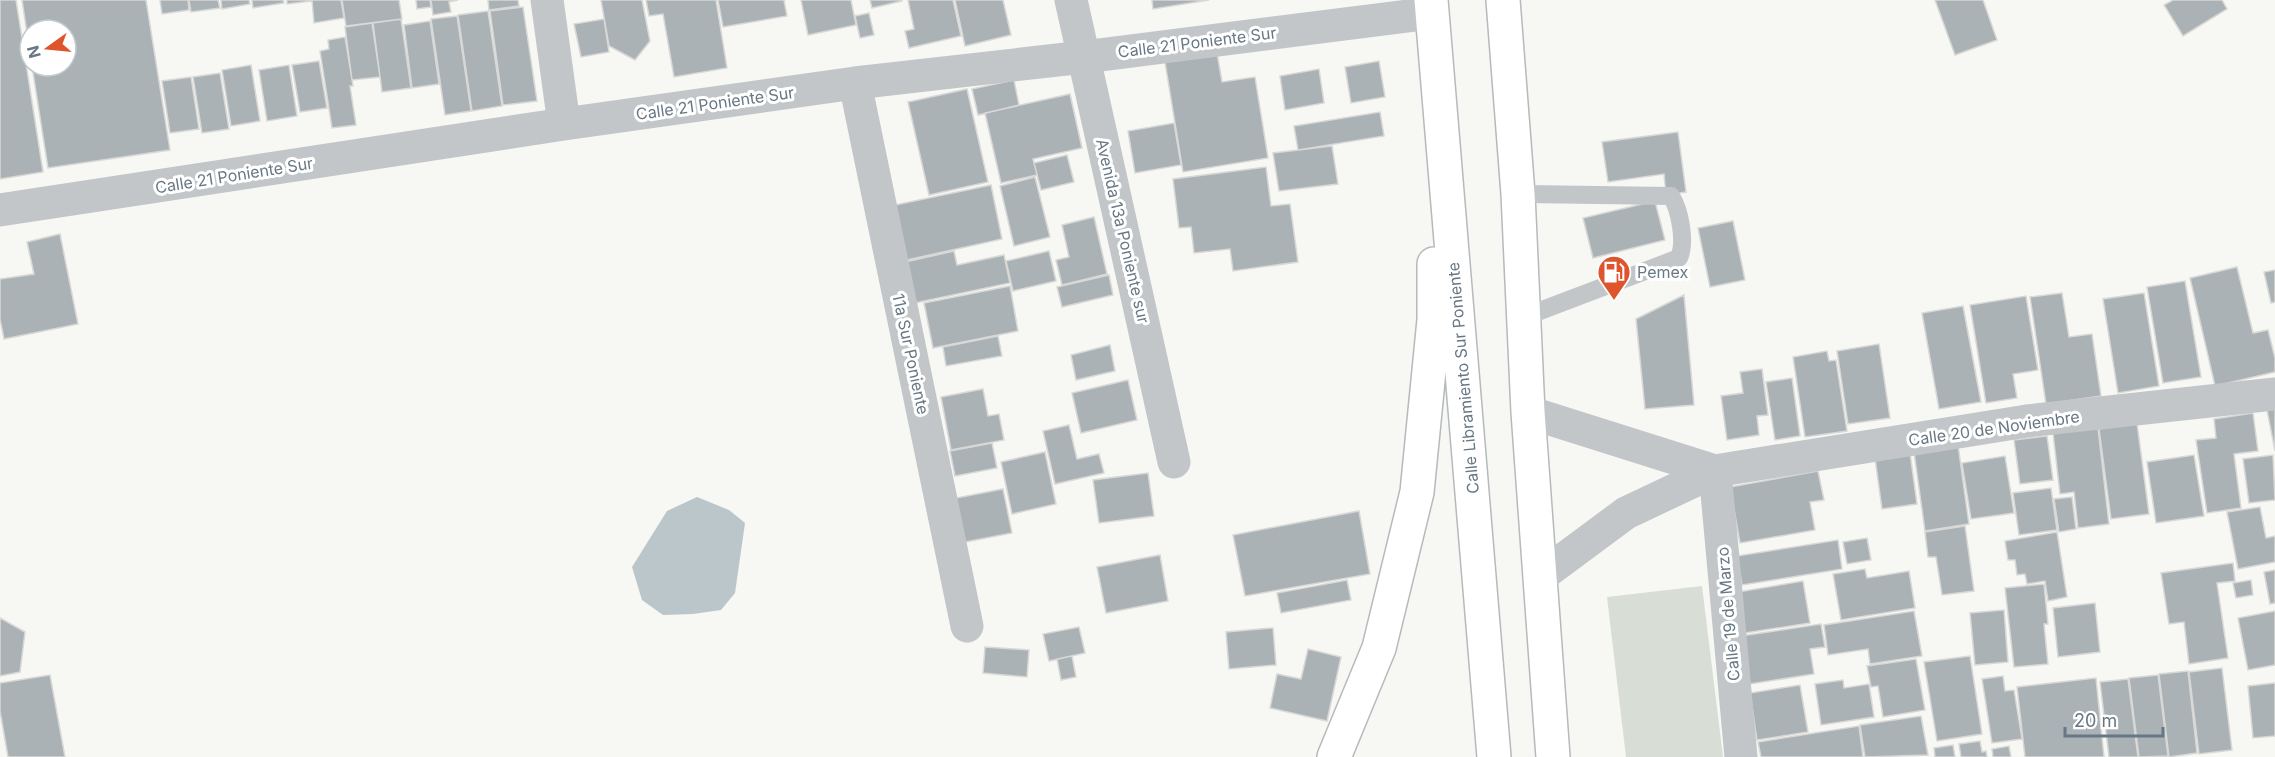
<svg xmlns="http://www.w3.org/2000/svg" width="2275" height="757" viewBox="0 0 2275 757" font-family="Inter,sans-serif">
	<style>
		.green { fill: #d8ded5 }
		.water { fill: #bac6ca }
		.building { fill: #aab2b6; stroke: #d8d8d6; stroke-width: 1.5 }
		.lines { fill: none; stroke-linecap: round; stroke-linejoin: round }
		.primary-casing { stroke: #b5babd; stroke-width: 36 }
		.lane { stroke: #c2c6c9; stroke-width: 18 }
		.street { stroke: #c2c6c9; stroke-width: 33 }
		.primary { stroke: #fff; stroke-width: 33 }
		.labels { text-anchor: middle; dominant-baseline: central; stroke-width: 6; stroke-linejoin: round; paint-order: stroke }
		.street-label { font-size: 16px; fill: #677784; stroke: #fff }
		.poi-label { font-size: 16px; fill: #677784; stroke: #fff; text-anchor: start }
	</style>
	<rect width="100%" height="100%" fill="#f7f7f4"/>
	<path class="green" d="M1702,586l21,171h-97l-19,-160z"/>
	<path class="water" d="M697,497l32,13 16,13 -10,70 -14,17 -28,4 -30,1 -21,-15 -10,-33 35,-56z"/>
	<path class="building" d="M0,0h16l27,172 -43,7z
		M22,0h124l24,150 -122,18 -16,-102h34v-36h-36v23z
		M160,0h28l1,10 -27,4z
		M189,0h29l2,8 -29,4z
		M221,0h28l1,4 -28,5z
		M252,0h31l1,3 -31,5z
		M287,0h24v1l-24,3z
		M312,0h29l3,18 -30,5z
		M342,0h57l3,19 -56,7z
		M416,0h14l1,7 -14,2z
		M431,0h27l-9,2 2,10 -18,3z
		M488,0h30l1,6 -30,4z
		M601,0h41l8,41 -15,19 -26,-14z
		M646,0h70l11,68 -53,9 -11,-63 -14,2z
		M718,0h66l3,16 -64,11z
		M801,0h50l5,25 -48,10z
		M870,0h32v1l-30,7z
		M908,0h45l8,36 -52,12 -4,-17 9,-2z
		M955,0h48l8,35 -46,11z
		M1152,0h57l-56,9z
		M1935,0h48l14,40 -42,15z
		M2173,0h49l5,9 -44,27 -19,-31z
		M523,7l14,94 -34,4 -13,-94z
		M488,11l14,95 -30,5 -14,-96z
		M869,13l5,22 -14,3 -5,-22z
		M457,16l14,95 -26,4 -14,-96z
		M401,19l10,69 -29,4 -9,-69z
		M604,19l5,33 -28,5 -7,-33z
		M430,21l9,63 -27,4 -8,-63z
		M372,23l8,54 -28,3 -7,-53z
		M345,37l8,49h-3l6,39 -24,3 -12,-77 9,-2 -1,-9z
		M1217,53l5,29 33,-5 13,81 -85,14 -18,-110z
		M319,61l8,47 -27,4 -8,-47z
		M1379,61l6,36 -34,6 -6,-36z
		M251,65l9,56 -29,5 -9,-56z
		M289,65l8,51 -30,5 -8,-51z
		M1319,69l5,34 -39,7 -5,-34z
		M220,73l9,56 -27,4 -9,-56z
		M191,77l8,52 -29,4 -8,-52z
		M1014,80l5,25 -41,10 -6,-26z
		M967,89l21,93 -59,13 -21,-93z
		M1070,94l12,54 -49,11 4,16 -36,8 -16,-70z
		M1380,112l4,24 -86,14 -4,-24z
		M1174,123l7,42 -46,8 -7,-42z
		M1678,132l8,60 -20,3 -2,-21 -56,8 -6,-40z
		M1332,146l6,38 -59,7 -6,-38z
		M1067,155l7,27 -33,8 -7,-27z
		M1266,167l5,39 19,-2 8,58 -65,9 -3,-22 -36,4 -3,-26 -12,1 -6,-49z
		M1035,177l15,60 -36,9 -14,-60z
		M991,185l11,54 -95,21 -12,-55z
		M1655,201l10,39 -72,18 -10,-40z
		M1094,217l13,57 -45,11 -6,-25 13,-3 -7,-32z
		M1733,221l12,59 -35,7 -12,-59z
		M60,234l18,90 -74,15 -4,-20v-40l34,-5 -7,-32z
		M954,251l3,14 47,-10 6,28 -100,21 -9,-41z
		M1049,251l7,30 -43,10 -7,-30z
		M2237,267l16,66 15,-3 7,28v14l-60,14 -25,-108z
		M2275,270v32l-4,1 -7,-31z
		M1109,275l4,20 -51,12 -5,-20z
		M2185,281l16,96 -38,6 -16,-96z
		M1010,286l8,45 -85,17 -9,-45z
		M2062,293l7,44 23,-3 9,62 -55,8 -16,-107z
		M2144,293l15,93 -41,7 -15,-94z
		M1684,295l10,110 -49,4 -9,-90z
		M2026,296l12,74 -25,4 4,24 -31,5 -16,-98z
		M1963,306l18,96 -42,7 -17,-96z
		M998,336l4,20 -56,10 -3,-19z
		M1879,344l11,74 -42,6 -11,-73z
		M1110,345l5,26 -39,9 -5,-25z
		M1827,351l2,10 7,-1 11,71 -42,6 -12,-80z
		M1762,369l6,46 -11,1 2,19 -32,5 -6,-44 22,-3 -3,-21z
		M1792,378l8,58 -25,4 -9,-58z
		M1128,380l9,40 -56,13 -9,-40z
		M983,389l5,27 11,-2 5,26 -53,10 -10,-53z
		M2275,409v42l-8,-41z
		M2253,413l5,38 -24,3 7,54 -34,5 -11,-73 20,-2 -2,-19z
		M2137,423l12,91 -38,5 -12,-90z
		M1069,425l8,34 22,-5 5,19 -49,11 -12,-53z
		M2098,428l11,96 -31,4 -4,-36 -14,2 -7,-61z
		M2047,436l6,44 -33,4 -6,-44z
		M992,443l5,25 -42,8 -5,-25z
		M1958,445l11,79 -44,7 -11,-79z
		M1045,452l11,52 -44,10 -11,-52z
		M1910,453l7,51 -35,5 -7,-51z
		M2194,455l10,61 -48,7 -9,-61z
		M2273,455l2,45 -26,3 -6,-44z
		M2005,456l9,57 -43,6 -9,-56z
		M1818,471l6,29 -14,2 5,28 -75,13 -10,-56z
		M1148,473l6,43 -55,7 -6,-43z
		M2051,488l6,42 -38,5 -6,-42z
		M1003,489l9,44 -47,9 -9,-44z
		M2072,497l4,32 -17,3 -5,-33z
		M2260,507l6,31 9,-2v26l-37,7 -11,-57z
		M1359,511l11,63 -125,22 -12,-61z
		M1965,526l9,65 -32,4 -6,-38h-8l-3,-25z
		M2057,532l10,65 -19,4 -3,-20 -18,3 -2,-10 -8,1 -2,-15h-7l-3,-19z
		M1867,538l4,22 -24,4 -4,-22z
		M1838,540l4,29 -100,16 -5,-29z
		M1160,555l8,46 -62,12 -9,-46z
		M2233,563l2,18 -18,2 11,75 -39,6 -5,-42 -15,2 -8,-51z
		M1865,569l2,9 42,-7 6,37 -74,12 -8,-46z
		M2275,570v33l-5,1 -6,-32z
		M1347,580l4,20 -70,13 -4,-20z
		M2251,580l2,15 -17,3 -3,-15z
		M1803,581l7,42 -65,10 -7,-41z
		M2044,584l4,40h-4l4,40 -34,3 -9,-79z
		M2095,603l5,49 -42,5 -5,-49z
		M2004,610l4,52 -33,3 -5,-52z
		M1914,611l8,45 -52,8 -2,-15 -40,6 -4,-30z
		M2275,611v54l-27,5 -10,-52z
		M0,618l25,14 -5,40 -20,4z
		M1821,624l4,23 -15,2 4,25 -64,10 -9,-48z
		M1079,627l6,26 -36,8 -6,-27z
		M1273,628l3,37 -47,4 -3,-37z
		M985,647l44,3 -2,27 -44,-4z
		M1308,649l33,8 -14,64 -57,-13 7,-34 24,5z
		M1072,656l4,21 -15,3 -4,-21z
		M1970,656l12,78 -45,7 -13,-79z
		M1916,659l9,51 -42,7 -5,-31 -7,1 -4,-21z
		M2222,668l10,82 -33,4 -10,-82z
		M2188,671l9,82 -28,4 -10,-83z
		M50,675l15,82h-57l-8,-46v-28z
		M2158,675l10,81 -29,1 -10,-79z
		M2003,676l2,15 9,-1 8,49 -30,4 -10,-64z
		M2096,678l8,79h-79l-8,-70z
		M2128,679l10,78h-29l-9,-75z
		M1843,680l1,8 25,-4 5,33 -53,8 -6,-41z
		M2275,683v53l-22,2 -5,-52z
		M1800,685l8,47 -51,8 -7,-47z
		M1921,716l7,39 -63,2 -5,-32z
		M1859,726l4,31h-102l-3,-15z
		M1980,741l2,11 4,-1 1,6h-26l-2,-13z
		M1953,745l2,12h-20l-1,-9z
		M2009,746l2,11h-18l-1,-8z"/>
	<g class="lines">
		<defs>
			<path id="primary" d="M1431,0l63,757
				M1503,0l15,194 10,218 25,345
				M1334,757l45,-109 38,-156 17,-172v-56"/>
		</defs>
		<use href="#primary" class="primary-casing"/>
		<path class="lane" d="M1518,194l153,2c9,14 15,46 8,62l-155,59"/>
		<path class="street" d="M547,0l17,124
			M1071,0l103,462
			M855,83l112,543
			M0,210l564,-86 291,-41 229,-26 348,-44
			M1528,412l187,59
			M1715,471l26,286
			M1541,576l85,-63 89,-42 312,-50 248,-27"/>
		<use href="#primary" class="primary"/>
	</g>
	<defs>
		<symbol id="fuel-pin" viewBox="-11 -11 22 30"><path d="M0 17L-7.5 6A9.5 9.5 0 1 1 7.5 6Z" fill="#de542d" stroke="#fff"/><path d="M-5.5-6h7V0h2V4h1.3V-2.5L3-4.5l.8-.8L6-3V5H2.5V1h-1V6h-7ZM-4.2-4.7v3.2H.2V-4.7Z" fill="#fff"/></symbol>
	</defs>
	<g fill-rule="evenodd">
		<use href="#fuel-pin" x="1595" y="253" width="38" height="52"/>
	</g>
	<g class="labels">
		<g class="street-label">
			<text transform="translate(1197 42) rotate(-7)">Calle 21 Poniente Sur</text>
			<text transform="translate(715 103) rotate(-8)">Calle 21 Poniente Sur</text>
			<text transform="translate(234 175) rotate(-9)">Calle 21 Poniente Sur</text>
			<text transform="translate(1123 231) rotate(77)">Avenida 13a Poniente sur</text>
			<text transform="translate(911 354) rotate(78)">11a Sur Poniente</text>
			<text transform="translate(1463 378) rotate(-95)">Calle Libramiento Sur Poniente</text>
			<text transform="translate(1994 428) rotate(-8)">Calle 20 de Noviembre</text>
			<text transform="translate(1728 614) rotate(-95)">Calle 19 de Marzo</text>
		</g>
		<g class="poi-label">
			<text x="1637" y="272">Pemex</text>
		</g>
	</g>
	<g transform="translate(48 48) rotate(255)"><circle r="28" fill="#ffffff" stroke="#c2c9ce" stroke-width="1.5"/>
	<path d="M0-4.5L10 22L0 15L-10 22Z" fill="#de542d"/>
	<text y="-9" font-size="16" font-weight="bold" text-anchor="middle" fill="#677784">N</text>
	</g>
	<path d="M2065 727v9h98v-9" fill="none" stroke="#677784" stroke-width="3"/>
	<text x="2074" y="727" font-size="18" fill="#677784" stroke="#ffffff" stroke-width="4.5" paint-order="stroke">20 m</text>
</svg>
